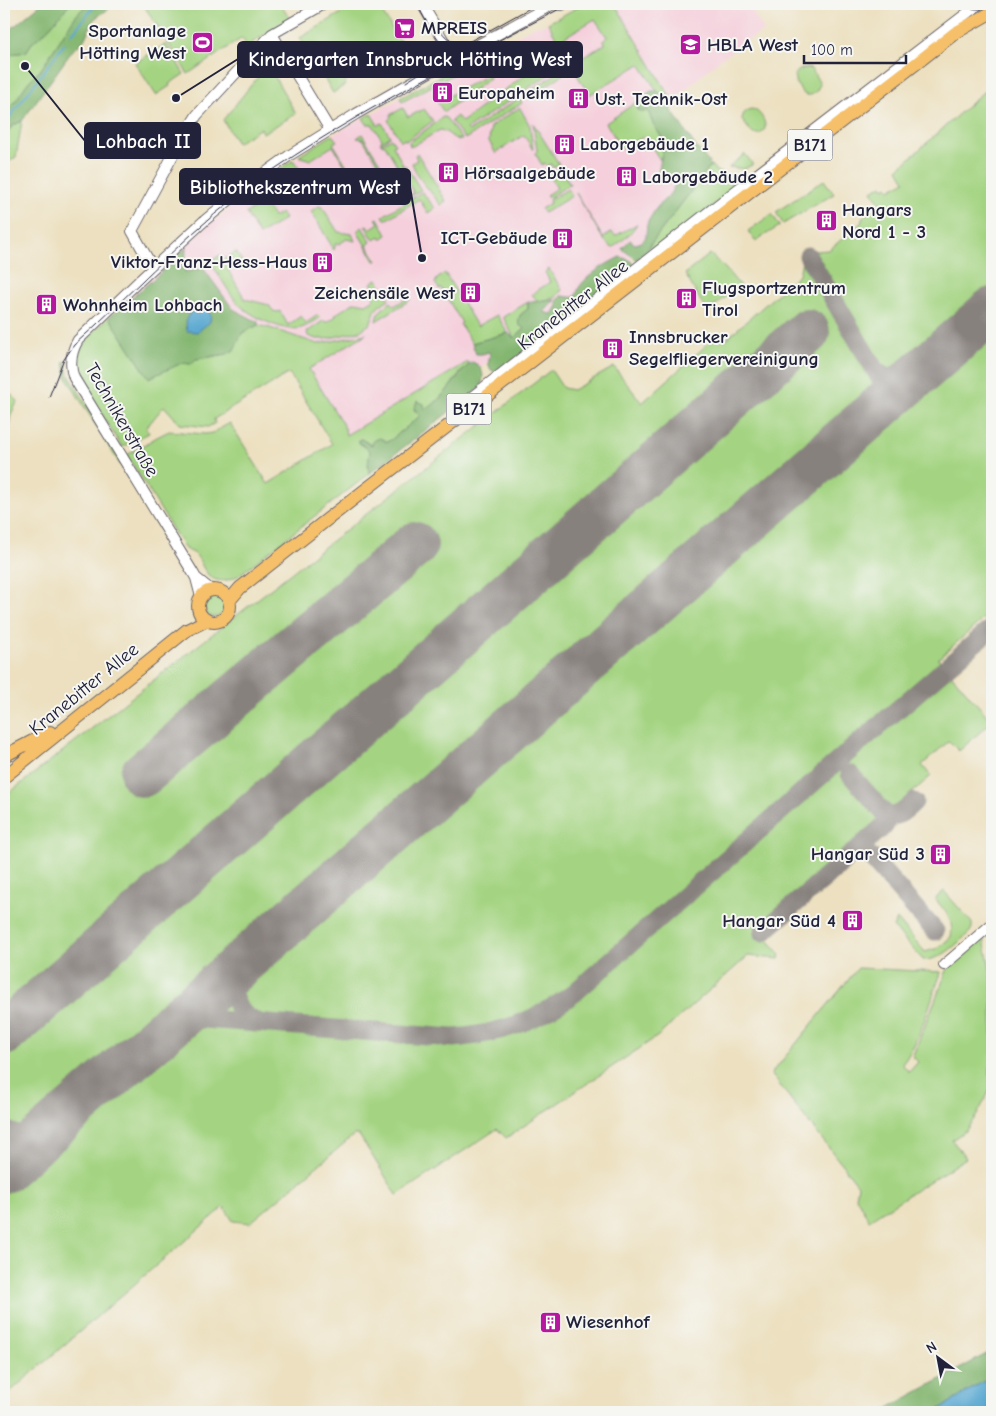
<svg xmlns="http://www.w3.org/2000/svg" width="996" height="1416" viewBox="0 0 996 1416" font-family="'Comic Neue',sans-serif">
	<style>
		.built { fill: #f5cfdb }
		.green { fill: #a4d482; stroke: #637b5e }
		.forest { fill: #83b670; stroke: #526c56 }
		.water { fill: #55a6d0; stroke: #3c6486 }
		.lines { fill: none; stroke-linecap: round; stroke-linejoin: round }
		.stream { stroke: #55a6d0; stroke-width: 2 }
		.taxiway { stroke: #87817e; stroke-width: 19 }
		.runway { stroke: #87817e; stroke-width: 46 }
		.minor-casing { stroke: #69646a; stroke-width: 12 }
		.major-casing { stroke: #69646a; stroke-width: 14 }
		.minor { stroke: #fff; stroke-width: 10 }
		.major { stroke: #f6c06b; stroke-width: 12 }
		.tram { stroke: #22223b; stroke-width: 1 }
		.labels { text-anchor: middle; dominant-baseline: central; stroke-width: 4; stroke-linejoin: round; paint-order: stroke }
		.shield { fill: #f6f6f2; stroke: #626272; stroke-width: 1 }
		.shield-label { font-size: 18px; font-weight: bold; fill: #22223b }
		.poi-label { font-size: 19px; font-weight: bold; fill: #22223b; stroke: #f6f6f2; text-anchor: start }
		.street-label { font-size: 19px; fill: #22223b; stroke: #f6f6f2 }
		.leader { fill: none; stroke: #22223b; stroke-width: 2 }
		.callout-dot { fill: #22223b; stroke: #f6f6f2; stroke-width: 2 }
		.callout { fill: #22223b; stroke: #22223b; stroke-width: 2 }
		.callout-label { font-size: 20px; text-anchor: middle; font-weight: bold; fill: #fff }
	</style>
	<rect width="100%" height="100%" fill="#f6f6f2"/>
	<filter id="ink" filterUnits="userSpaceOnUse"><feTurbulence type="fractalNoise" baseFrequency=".02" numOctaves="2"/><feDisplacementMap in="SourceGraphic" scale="10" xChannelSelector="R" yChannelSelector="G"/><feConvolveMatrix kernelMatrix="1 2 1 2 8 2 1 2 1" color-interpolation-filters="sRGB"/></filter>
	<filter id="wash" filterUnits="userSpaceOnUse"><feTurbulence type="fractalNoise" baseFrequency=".0096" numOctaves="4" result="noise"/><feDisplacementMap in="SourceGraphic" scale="20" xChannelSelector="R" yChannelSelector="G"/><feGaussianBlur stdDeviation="1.12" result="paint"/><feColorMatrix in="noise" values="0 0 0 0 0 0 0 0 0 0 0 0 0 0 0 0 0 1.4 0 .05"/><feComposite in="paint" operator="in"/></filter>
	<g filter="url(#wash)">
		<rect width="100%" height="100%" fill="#ece0c0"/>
		<path class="built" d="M584,4h163l17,26 -45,30 -51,45 36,52 -73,102 -150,108 -140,81 -43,-81 -74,-12 -28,4 -87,-42 97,-90 37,-30 50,-37 39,-25 31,-17 172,-92 12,-2z"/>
		<path class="green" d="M70,4h17l-12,13 -35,54c-16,11 -22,31 -36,44v-32l3,-9 -1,-13 5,-7 15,-2 6,-9 15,-13z
			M143,4h137l10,15 -43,27 -5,-8 -54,36z
			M356,4h21l25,40 -28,16 -3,-5 -13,7 4,6 -6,4 1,3 -13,7 1,3 -12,8 -33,-55z
			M584,4h26l8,5 53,89 -2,1 -12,-8 -17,-27 -51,31 -25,-42v-2l4,-3 9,13 28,-17 -1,-4 3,-3 -12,-18 -37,22 -10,-18z
			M506,41l2,4 -106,57 -2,-4z
			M166,44l18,30 -15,10 1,2 -14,9 -21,-32z
			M554,53l6,9 -11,7 2,4 -84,56 2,2 96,-63v5l-36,24 -2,-1 -7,4 2,3 -57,36 -14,-18 6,-5 5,6z
			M806,68l5,1 9,14c-1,6 -7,14 -14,12 -3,-1 -5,-4 -6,-6 -8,-10 -8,-18 6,-21z
			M261,73l12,1 23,40 -33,19 -2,-5 -24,15 -14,-23z
			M488,75l2,3 -46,34 -7,-10z
			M992,84v527l-54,48 51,59 1,4 -2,3 -29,26 -10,-10 -27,24 9,11 -174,151 23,27 -1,5 -31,-3 -90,80 -152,102 -9,-9 -100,66 -38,-60h-5l-104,88 -17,-2 -9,-14 -220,190v-600l547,-427 12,18 10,2 41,-23 28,36 78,-70 5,7 74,-65 3,-14 6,-5 7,-5 14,-1 32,-27 2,-6 18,-12 -9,-14 10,-6 2,3 3,-2 3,4 15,-9 -7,-12z
			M638,101v9h10l5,14 9,14 2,10 -4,12 -15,-24 -23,13 -16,-26z
			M403,108l5,9 16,-8 9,12 -27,20 -1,-2 -4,2 -13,-21 3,-3 -1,-2z
			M520,108l10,18 3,24 -9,-15 -27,17 -1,2 -7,-13 2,-15 28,-18z
			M752,109c8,2 14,12 13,20l-5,5h-6l-2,-1 -10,-13c0,-6 4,-10 10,-11z
			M371,114l7,11 4,-2 8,13 -10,7 2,-4 -10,-15h-5l-4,-6z
			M443,117l3,1 16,22c-9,1 -13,-9 -22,-10l-27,16h-3l-1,-4z
			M22,121l-6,36 -12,8c0,-21 -4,-34 18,-44z
			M533,123l26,41 -6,4 -2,-4 -4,2 -2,-3 -3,2 -7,-12 2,-2z
			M362,134l36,58h6v2l-5,3 -36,-58 -6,-1z
			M332,135l5,6 -4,2 32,53 5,-1 -9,5h-1l4,-3 -31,-51 -23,14 -11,-4z
			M391,138l4,6 -2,1 10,20 -7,4 1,-4 -12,-20 -4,-1z
			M417,153l29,48 -5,4 -24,-30 -5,-12 5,-3 -2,-5z
			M745,154l7,9v2l-8,4 -15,-2z
			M293,160l6,8 -8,5 -2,-3 -13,7 -3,-3z
			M711,165l5,6 14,6 7,10 -96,74 -5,-2 11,-10z
			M403,166h3l15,24 -13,7 4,-3 1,-3 -13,-20 -3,-1z
			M560,168l10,16 -22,14 -2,-3 11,-7 -9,-13z
			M269,177l5,7 -15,10 -16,13 -5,-6z
			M824,180l10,14 -51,30 -7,-12z
			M568,189l4,7 -28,17 -3,-4 9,-6 -1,-3z
			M422,192l13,16 -7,5 -9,-14 -32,20h-2l-2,-3z
			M576,193l27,45 9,-6 3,4 22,-12c-6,10 -16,18 -25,24l-9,-9z
			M261,196l13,21 7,-4 4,6 -26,16 -13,-22 14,-9z
			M319,206l4,2 15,24 14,2 3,7 -8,-2 -8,5 -3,-1 -2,7 -23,-39z
			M772,214l8,12 -25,15 -7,-10z
			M378,218l9,17 -6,4 -1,-3 -6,4 -9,-14 2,-1 3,4 9,-6 -3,-4z
			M362,227l9,15 -4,3 10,16h-2l-17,-28v-3z
			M236,252l6,9 -14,9 17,29 24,6 4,6 5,1 2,-1 8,14 13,-9 5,7 12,-8 2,3c-7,4 -16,11 -25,11 -16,1 -49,-15 -59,-28 -10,-12 -17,-27 -26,-39l10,-7 3,5z
			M710,254l14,13 16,19 -33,26 -22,-38z
			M549,269l13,21 -7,8 -18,3 -5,-7 18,-12 -5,-10z
			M445,273l32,53 20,-11 11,18 -36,10 -12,-19 2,-1 -21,-35 -2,1 -4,-6 2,-4z
			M377,279l12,20 -10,7 -4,5 -5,13 -10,7 -34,8h-10l-8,-3 -1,-4 16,-11 4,1 8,-5 1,-3 19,-12 11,2 7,-4 3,-10 -5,-7z
			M409,297l1,3 -34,21c1,-9 8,-14 15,-19l3,4z
			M528,302v7l-8,6 6,13 -12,10 -11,-21z
			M109,317l36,55 37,-9 9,1 5,-5 28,-4 14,-15 4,-7 16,-8 12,3 48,16 48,-10 -57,35 36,59 1,7 122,-73 1,3 -11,10 -9,13 -17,18 -7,3 -11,-2v3l5,5v2l-28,23 -4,2 -4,-3 -12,6 -10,-6 -2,1v3l11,8 -2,15 1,8 -130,101c-11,7 -25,9 -33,-3 -4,-5 -6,-13 -11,-18 -2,-2 -7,-3 -10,-5l-58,-94 30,-18 12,-6 36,3 7,-1 18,-10 38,61 64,-40 -43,-71 -75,46 1,4 -7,4 -28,-3 -16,-18 -18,22 3,5 -27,14 -41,-66c-15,-29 9,-45 28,-64z
			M64,361l2,1 1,10 111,184 -5,-6 -94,-152 -13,-22z
			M4,388l14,13 -7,13 -7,42z
			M203 606a11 11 0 1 1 22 0a11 11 0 1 1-22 0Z
			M944,891l28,32v5l-2,4c-14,12 -27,28 -47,28l-30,-33 4,-8 28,33 13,-4 13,-11c3,-18 -5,-25 -16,-38z
			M983,934l9,44v87l-2,2v23l-13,25 -11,15 -14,10 14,18 -97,62 -13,-23 2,-12 -87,-111 87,-106 83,4v1c-10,26 -22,71 -39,91l7,8 9,-10 -5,-5v-2l37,-92z"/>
		<path class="forest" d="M41,4h29l-23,26 -15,13 -6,9 -15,2c-6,9 -4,18 -7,29v-48z
			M87,4h27l-4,4 -16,11 -10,21 -12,11 -50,70 -9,4 -9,11v-21c14,-13 20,-33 36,-44l35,-54z
			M651,91h6l14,10 1,1 -4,3 1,2 27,40 15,18 -64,84 -11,10 -14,-10v-1l8,-8 5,4c17,-3 8,-14 14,-24 2,-3 4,-7 6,-10 10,-13 18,-14 22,-32l-3,-4 -9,5 -7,-4 4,-23 2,-4 -2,-10 -9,-14 -5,-13 -5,1 -5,-2v-9z
			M186,247l-1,25 18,-4 30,41 25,13v3l-16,8 -8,17 -7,4 -31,5 -5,5 -9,-1 -33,15 -40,-61 48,-41z
			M620,257l10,3 4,6 -137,107c-10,-3 -9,-11 -7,-19l-1,-2 -7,2h-6l-4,-11 36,-10 6,5 11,-9 -6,-4c-2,-9 2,-11 9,-16v-7l27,-2 -11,12 7,2c6,-4 7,-7 6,-14l4,-4c5,0 9,2 14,1 3,-4 2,-7 5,-11 9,-12 26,-22 40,-29z
			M472,362c12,4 13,16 8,26l-111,86 -1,-8 2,-15 -11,-9v-2l2,-1 10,6 2,-1v-3l7,-3 7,4 4,-2 28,-23v-2c-5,-5 -5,-7 -2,-14l7,3 1,5c18,-6 31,-35 47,-47z
			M992,1351v25l-57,36h-54z"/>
		<path class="water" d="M202,307l5,2 4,6 -1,7 -13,10 -10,-1c-3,-15 2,-19 15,-24z
			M992,1376v36h-57z"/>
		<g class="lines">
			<path class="stream" d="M71,35l25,-31
				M4,125l61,-82"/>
			<path class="taxiway" d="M808,256l73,124c3,14 0,24 -9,35
				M877,372c20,13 31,7 48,-4
				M850,774l36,41c12,4 20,-6 28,-13
				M866,852l69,79
				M763,932l122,-107 2,-5 -1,-5
				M246,959c-3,4 -7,8 -10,13 -10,21 2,45 24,51
				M165,1030l14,-9 11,-3 264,20c46,-4 82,-17 119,-44l250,-220 169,-146
				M4,1130l34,11"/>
			<path class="runway" d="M143,774l272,-229
				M4,1033l803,-701
				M4,1170l988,-860"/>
		</g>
	</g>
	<g filter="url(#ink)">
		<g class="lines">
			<defs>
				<path id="minor" d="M422,4l32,54
					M272,34l58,96
					M153,268l-21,-37 52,-96 13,-20 75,-81 52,-30
					M455,410l283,-221 241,-185
					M196,578l15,12
					M201,597l-5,-19 -4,-7 -118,-193c-5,-13 -3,-26 4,-38l61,-59 65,-60 35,-29 51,-37 66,-41 98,-56 99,-54 9,1 2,-1
					M944,965l48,-41"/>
				<path id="major" d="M198 606a16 16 0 1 1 32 0a16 16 0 1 1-32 0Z
					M229,601l11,-13 89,-70 593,-459 33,-26 37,-21
					M4,756l46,-24
					M4,777l183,-147 20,-10"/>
			</defs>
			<use href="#minor" class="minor-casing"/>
			<use href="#major" class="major-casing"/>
			<use href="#minor" class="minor"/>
			<use href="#major" class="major"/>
			<path class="tram" d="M417,4c8,15 22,44 38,51
				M961,4c11,6 20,7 31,1
				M436,24c8,12 15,22 31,18
				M406,82l66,-42 65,-36
				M49,397l14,-36 11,-16c54,-48 104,-103 162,-148 102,-78 219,-133 333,-193"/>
		</g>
	</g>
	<defs>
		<symbol id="supermarket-square" viewBox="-11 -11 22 22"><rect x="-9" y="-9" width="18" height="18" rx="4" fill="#b5179e" stroke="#f6f6f2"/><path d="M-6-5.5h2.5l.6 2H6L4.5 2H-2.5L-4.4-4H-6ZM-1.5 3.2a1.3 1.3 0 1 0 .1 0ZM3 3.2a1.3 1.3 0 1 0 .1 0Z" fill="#fff"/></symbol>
		<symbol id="stadium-square" viewBox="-11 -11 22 22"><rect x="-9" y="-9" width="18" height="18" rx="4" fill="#b5179e" stroke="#f6f6f2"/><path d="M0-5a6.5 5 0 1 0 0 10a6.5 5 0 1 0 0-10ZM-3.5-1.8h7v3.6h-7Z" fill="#fff"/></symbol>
		<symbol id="school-square" viewBox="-11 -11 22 22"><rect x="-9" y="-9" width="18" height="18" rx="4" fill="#b5179e" stroke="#f6f6f2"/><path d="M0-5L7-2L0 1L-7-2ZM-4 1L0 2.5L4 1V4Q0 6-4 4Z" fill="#fff"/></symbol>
		<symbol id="building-square" viewBox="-11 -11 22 22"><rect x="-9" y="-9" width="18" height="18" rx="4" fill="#b5179e" stroke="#f6f6f2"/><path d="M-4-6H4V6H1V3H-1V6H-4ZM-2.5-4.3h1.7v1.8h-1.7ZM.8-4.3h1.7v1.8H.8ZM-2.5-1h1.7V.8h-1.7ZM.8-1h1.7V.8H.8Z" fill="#fff"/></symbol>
	</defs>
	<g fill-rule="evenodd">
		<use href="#supermarket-square" x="392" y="16" width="25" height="25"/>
		<use href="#stadium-square" x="190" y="30" width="25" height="25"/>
		<use href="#school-square" x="678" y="32" width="25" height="25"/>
		<use href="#building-square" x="430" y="80" width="25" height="25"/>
		<use href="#building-square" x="566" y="86" width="25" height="25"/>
		<use href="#building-square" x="552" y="132" width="25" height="25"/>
		<use href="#building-square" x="436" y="160" width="25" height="25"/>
		<use href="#building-square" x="614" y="164" width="25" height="25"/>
		<use href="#building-square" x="814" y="208" width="25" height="25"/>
		<use href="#building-square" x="550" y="226" width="25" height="25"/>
		<use href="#building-square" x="310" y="250" width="25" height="25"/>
		<use href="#building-square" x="458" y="280" width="25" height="25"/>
		<use href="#building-square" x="674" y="286" width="25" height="25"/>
		<use href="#building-square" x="34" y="292" width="25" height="25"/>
		<use href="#building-square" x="600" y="336" width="25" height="25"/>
		<use href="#building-square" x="928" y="842" width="25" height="25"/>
		<use href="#building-square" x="840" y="908" width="25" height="25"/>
		<use href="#building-square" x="538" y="1310" width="25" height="25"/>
	</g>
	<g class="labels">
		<g class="shield">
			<rect x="787.5" y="129.5" width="45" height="31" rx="4"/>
			<rect x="446.5" y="393.5" width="45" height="31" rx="4"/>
		</g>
		<g class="shield-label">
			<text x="810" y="145">B171</text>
			<text x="469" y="409">B171</text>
		</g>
		<g class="poi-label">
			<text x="421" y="28">MPREIS</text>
			<text x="186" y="31" text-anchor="end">Sportanlage<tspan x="186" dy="22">Hötting West</tspan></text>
			<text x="707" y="45">HBLA West</text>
			<text x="458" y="93">Europaheim</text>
			<text x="595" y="99">Ust. Technik-Ost</text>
			<text x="580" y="144">Laborgebäude 1</text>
			<text x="464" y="173">Hörsaalgebäude</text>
			<text x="642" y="177">Laborgebäude 2</text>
			<text x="842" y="210">Hangars<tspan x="842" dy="22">Nord 1 - 3</tspan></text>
			<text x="547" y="238" text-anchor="end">ICT-Gebäude</text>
			<text x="307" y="262" text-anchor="end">Viktor-Franz-Hess-Haus</text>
			<text x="702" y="288">Flugsportzentrum<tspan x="702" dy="22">Tirol</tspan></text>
			<text x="455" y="293" text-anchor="end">Zeichensäle West</text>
			<text x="63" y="305">Wohnheim Lohbach</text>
			<text x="629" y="337">Innsbrucker<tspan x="629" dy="22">Segelfliegervereinigung</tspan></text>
			<text x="925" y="854" text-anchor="end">Hangar Süd 3</text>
			<text x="836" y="921" text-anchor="end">Hangar Süd 4</text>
			<text x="566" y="1322">Wiesenhof</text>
		</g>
		<g class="street-label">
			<text transform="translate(573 305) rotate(-38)">Kranebitter Allee</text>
			<text transform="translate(122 420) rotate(60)">Technikerstraße</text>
			<text transform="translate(84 689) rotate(-39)">Kranebitter Allee</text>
		</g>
	</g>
	<path class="leader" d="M176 98L238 59M25 66L85 141M422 258L410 187"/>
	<g class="callout-dot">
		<circle cx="176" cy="98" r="5"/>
		<circle cx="25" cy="66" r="5"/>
		<circle cx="422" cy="258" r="5"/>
	</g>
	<g class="callout">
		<rect x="238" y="42" width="344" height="35" rx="5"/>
		<rect x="85" y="123" width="115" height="35" rx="5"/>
		<rect x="180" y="169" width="230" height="35" rx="5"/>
	</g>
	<g class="callout-label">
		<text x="410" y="66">Kindergarten Innsbruck Hötting West</text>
		<text x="143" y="148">Lohbach II</text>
		<text x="295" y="194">Bibliothekszentrum West</text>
	</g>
	<rect width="996" height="1416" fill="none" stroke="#f6f6f2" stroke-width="20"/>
	<g transform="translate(938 1358) rotate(328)" stroke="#f6f6f2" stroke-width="4" paint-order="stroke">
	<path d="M0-4L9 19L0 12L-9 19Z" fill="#22223b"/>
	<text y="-8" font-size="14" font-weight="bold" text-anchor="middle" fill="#22223b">N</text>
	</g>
	<path d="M804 55v8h102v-8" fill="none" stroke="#22223b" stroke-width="2.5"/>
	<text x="811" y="55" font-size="15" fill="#22223b" stroke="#f6f6f2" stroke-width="4" paint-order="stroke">100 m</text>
</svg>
